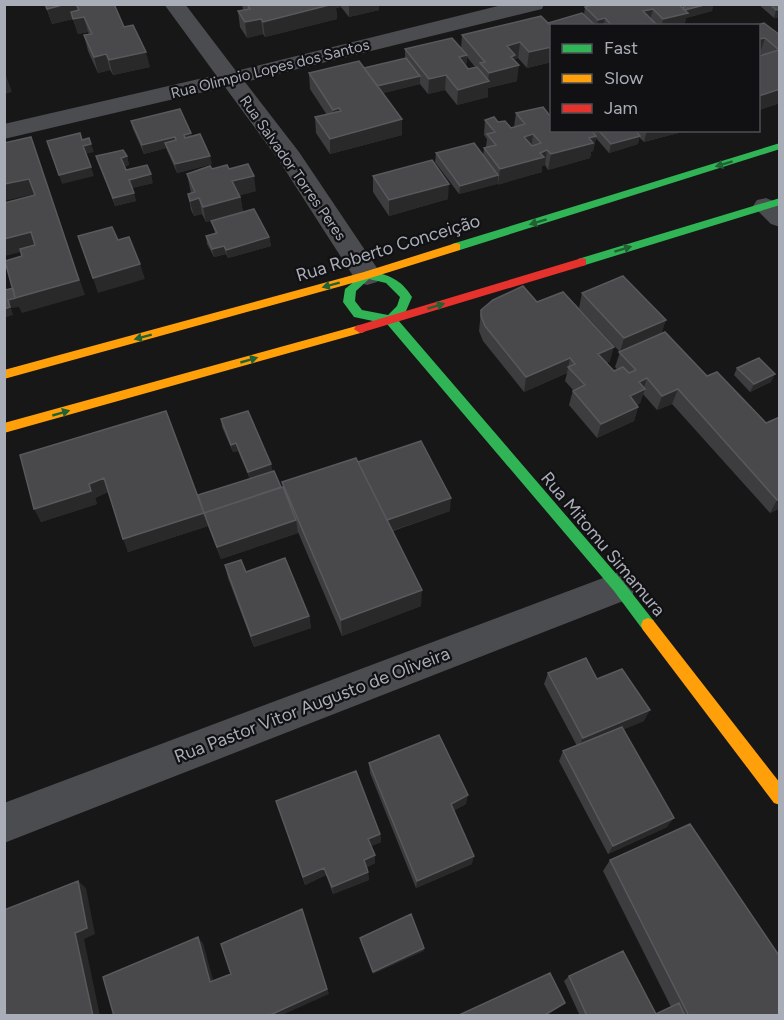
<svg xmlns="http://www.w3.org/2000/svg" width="784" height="1020" viewBox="0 0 784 1020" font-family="Figtree,sans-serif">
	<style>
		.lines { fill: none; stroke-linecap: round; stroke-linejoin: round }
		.street { fill: #4b4c50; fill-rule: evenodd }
		.fast { fill: #30b455; fill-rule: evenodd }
		.slow { fill: #ff9f0a; fill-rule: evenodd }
		.jam { fill: #e5322d; fill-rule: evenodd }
		.wall { fill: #3d3d3f; fill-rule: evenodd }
		.shaded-wall { fill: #29292a }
		.building { fill: #49494c; stroke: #58595d; stroke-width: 1.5; fill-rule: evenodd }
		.oneway { fill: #206234 }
		.labels { text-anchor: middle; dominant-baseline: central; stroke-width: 4.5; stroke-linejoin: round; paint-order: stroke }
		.far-street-label { font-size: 15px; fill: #a8adb8; stroke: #111113 }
		.street-label { font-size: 18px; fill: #a8adb8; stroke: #111113 }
	</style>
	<rect width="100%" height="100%" fill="#171717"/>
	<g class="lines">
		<path class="street" d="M164,4h21l51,67 270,-67h38l-2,5 -297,73 54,70 78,116 4,7 -4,7 -10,3 -10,-3 -77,-120 -55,-75 -221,52v-15l212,-49z
			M766,198l14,6v23l-9,-3 -18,-18 4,-6z
			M619,572l12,4 5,11 -5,11 -627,245v-40z"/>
		<path class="fast" d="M780,143v6l-320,101h-8l-2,-3 2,-3z
			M780,198v7l-198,61 -6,-4 2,-3z
			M367,271c21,3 34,8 45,26l-6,14 -8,9 226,263 29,37 2,5 -2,5 -5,2 -5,-2 -29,-39 -227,-267 -33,-7 -11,-15 2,-13zM369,279l17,4 14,14 -3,9 -9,9 -26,-5 -7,-9 1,-10z"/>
		<path class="slow" d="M456,243l4,1v6l-93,29 -363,100v-9l360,-98z
			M360,325l4,1 2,3 -2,3 -360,101v-10z
			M648,618l5,2 127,163v22l-6,-2 -131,-173 -2,-5 2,-5z"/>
		<path class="jam" d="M582,258l4,1v6l-226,68 -6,-4 2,-3z"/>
	</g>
	<path class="wall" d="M45,4h69l10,23 26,40 -37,8 -3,-5 -12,3 -10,-22 -4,-16 5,-1 -1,-2 -10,2 -5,-15 -21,5z
		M242,4h137v6l-30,7 -8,-10 -5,1 1,11 -72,18 -2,-3 -16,4 -7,-11 -2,-16 5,-1z
		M594,4h119l-1,7 -26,7 -2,8h-132v36l-25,6 -9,-10 -3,1 2,22 -29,7v9l-31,8 -12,-15 -17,4 -8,-10 -37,9 19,26v16l-72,19 -14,-21 -1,-16 12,-2 -17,-26 -1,-16 55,-5 41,-10v-9l56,-1 1,-13 86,-12 36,-9 1,-7zM467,57l8,10 -7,2 -2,-3z
		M758,4h22v13l-6,1z
		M759,26l21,9v68l-21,7 3,-55 -2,-2z
		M516,113l36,17h130v2l-38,10 -5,-5 -1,7 -29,9 -13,-15 -3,13 -2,1 -1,6 -42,12 -3,-5 -3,1v6l-83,22 -24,-32 1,-9 47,2 1,-7 2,-1 1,-8 -3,-4 1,-15 13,2 13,6 3,-1z
		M131,121l61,15 20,28 -35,9 -11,-25 -22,6 -11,-25z
		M96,156h31l2,9 -5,1 2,4 27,13 -21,5 4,13 -21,5z
		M212,169h17l27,22 -16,4 3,17 -37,10 -4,-8 -8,2 -3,-6 -3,-16 3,-1 -4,-19z
		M373,176l75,23 -59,17 -16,-24z
		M211,221l58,16 2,9 -43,12 -2,-4 -12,3 -7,-13 -1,-8 9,-3z
		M582,293l79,41 46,42 59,47 14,-6v91l-10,5 -98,-109 -15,6 -14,-16 -3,9 -3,2 1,2 -4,14 -37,17 -28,-33 4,-15 -8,-9 2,-8 -43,19 -41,-51 -4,-10 2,-21 56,-8 73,59 -3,2 7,8 4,-1 -3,-3 5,-15 -41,-44z
		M737,368l34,14 -21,10 -16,-17z
		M221,419l51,52 9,16h2l-1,-5 76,-20 92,49 -57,20 28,75 -79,30 -44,-104v1l-77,26 -13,-33 -80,26 -20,-60 -13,6 2,6 -56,18 -21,-67 178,40 52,-16 -12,-28 -5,1 -11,-25z
		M225,565l84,51 2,12 -57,19 -26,-69z
		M548,673l49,6 47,42 -20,8 43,98 -59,27 -49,-93 4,-10 14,-5 -33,-62z
		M369,763l97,41 -12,6 18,54 -56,24 -46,-115z
		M276,801l104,33 1,8 -10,4 4,17 -8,4 2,13 -36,14 -7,-19 -21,10z
		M610,860l170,156h-200l-16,-35 5,-5 87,38 15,-7 -68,-136z"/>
	<path class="shaded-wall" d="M46,4h30l4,14 4,-1 4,15 -10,2 -7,-22 2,7 -21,5z
		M333,4h3l1,15 -72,18 -2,-15z
		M336,4h5v3l-5,1z
		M349,4h30v6l-30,7z
		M678,4h6v6l24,-6h5l-1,7 -26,7 -2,8h-22l1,-7z
		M653,9l-4,15 -6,-13z
		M780,9v8l-6,1 2,-8z
		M605,18l-2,8h-6l1,-6z
		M261,19l2,15 -16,4 -2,-16z
		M765,38l-5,15h-1v-14z
		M552,39v23l-25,6 2,-16z
		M520,42l-2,16 -3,1 -1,7 5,-1 -2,16 -29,7v9l-31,8 1,-15 30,-8 1,-9 18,-27z
		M146,52l4,15 -37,8 -4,-15z
		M106,54l4,16 -12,3 -4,-16z
		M467,55l-1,15 -7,-13z
		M4,70l8,22 -8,2z
		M446,75l-1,15 -17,4 1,-15z
		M420,76v8l-47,12v-8z
		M780,89v14l-21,7v-14z
		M339,108l1,15 -7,2v-15z
		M402,119v16l-72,19v-15z
		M647,130h35v2l-38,10z
		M191,133l2,9 -8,1 -1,-8z
		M533,134l-2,15 -7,-12z
		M596,136l-3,15 -2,1 -1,6 -42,12 3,-16 38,-16z
		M640,136l-2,8 -29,9 2,-9z
		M31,137l54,158 -63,18 -3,-6 -8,1 2,7 -9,3v-9l4,-9 71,-20z
		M175,137l2,9 -12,-3 1,5 -22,6 -2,-9z
		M91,144l3,8 -9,2 -2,-8z
		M547,150l-2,15 -3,1v6l-44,13 2,-16z
		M127,156l2,9 -6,1 -2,-8z
		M210,156l2,8 -35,9 -2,-9z
		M91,167l3,9 -32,8 -3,-9z
		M151,174l2,9 -22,5 -2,-8z
		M498,175v9l-39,10 1,-8z
		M254,176l2,15 -21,6 -3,-16z
		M29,179l6,15 -31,7v-17z
		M449,184l-1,15 -59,17v-16z
		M134,193l2,8 -21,5 -2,-8z
		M240,197l3,15 -37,10 -3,-15z
		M199,198l3,16 -8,2 -4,-15z
		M31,232l6,16 -32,8 1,2h-2v-19z
		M269,237l2,9 -43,12 -2,-8z
		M224,246l2,8 -12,3 -2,-8z
		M140,264l5,15 -47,14 -5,-15z
		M666,320l-5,15 -41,17 4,-14z
		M614,347l-4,14 -16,8 4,-15z
		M570,358l-3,15 -43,19 2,-15z
		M775,374l-4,8 -21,10 4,-8z
		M647,378l-4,12 2,-1 -5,14 -14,7 4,-14 9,-14z
		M678,389l-6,15 -15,6 5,-14z
		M638,407l-4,14 -37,17 4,-14z
		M236,443l2,8 -5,1 -2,-7z
		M271,464l2,8 -23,7 -2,-7z
		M104,478l6,13 -15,7 2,6 -56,18 -7,-13z
		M451,498l-1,13 -65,22v-13z
		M780,498v10l-10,5 7,-13z
		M204,513l4,13 -80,26 -5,-13z
		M296,520l2,13 -77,26 -4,-12z
		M422,590l-1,16 -79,30 -1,-16z
		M309,616l2,12 -57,19 -3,-11z
		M650,710l-6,11 -66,27 5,-10z
		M468,795l-2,9 -16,9 1,-9z
		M674,818l-7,9 -59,27 5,-8z
		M380,834l1,8 -12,5 -1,-8z
		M375,855v8l-10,5 -1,-8z
		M474,856l-2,8 -56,24 1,-7z
		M324,868l2,7 -21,10 -2,-8z
		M368,872l1,8 -36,14 -1,-7z
		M78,881l8,7 9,46 -11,5 16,77h-7l-18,-83z
		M302,909l27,85 -49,22h-12z
		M198,937l5,6 12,44 -5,-5z
		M424,948v3l-51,23v-2z
		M565,1003l-5,4 -14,9h-3z"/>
	<path class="building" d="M45,4h21l-19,5z
		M76,4h38l10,23 9,-2 13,27 -37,8 -3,-6 -12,3 -10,-22 8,-1 -8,-17 -11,2 -2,-7 8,-2z
		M247,4h86l-70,18 -2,-3 -16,3 -7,-11 12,-2z
		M595,4h83l10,9 -25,6 -10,-10 -10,2 15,15h-46l-7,-8 -7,2 -13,-13z
		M684,4h24l-23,6 -2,-1z
		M770,4h10v5l-4,1z
		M582,13l14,13h-44v1l-4,-4z
		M541,16l11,11v20l-23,5 -9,-10 -13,4 8,9 -4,2 8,8 -30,8 -9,-10 5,-1 -23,-27z
		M764,23l16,12v54l-21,7v-40l20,-6 -14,-12 -6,1v-13h-5z
		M452,38l15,17 -8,2 9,12 9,-2 12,14 -31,9 -12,-15 -17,4 -24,-30z
		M406,58l14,18 -43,10 -13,-18z
		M359,61l43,58 -72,20 -15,-22 26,-6 -2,-3 -6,2 -24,-37z
		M543,107l7,9h2v14h39l5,6 -7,2 4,5 -42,11 -4,-4 -7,3 4,4 -44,12 -16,-21 12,-3 -9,-11 8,-2 -10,-12 9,-3 4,5 7,-1 6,7 14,-4 -9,-11zM533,134l8,9 -9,3 -8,-9z
		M180,109l11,24 -7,2 1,3 15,-4 10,22 -35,8 -10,-21 11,-3 -1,-3 -33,8 -11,-24z
		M598,130h37l5,6 -29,8z
		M80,133l2,7 7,-2 2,6 -8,2 8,21 -32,8 -12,-34z
		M31,137l48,143 -64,18 -10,-37 17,-5 -2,-7 15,-4 -4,-13 -27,7v-36l31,-8 -6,-16 -25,5v-41z
		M474,143l24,32 -38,11 -24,-33z
		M123,150l4,6 -6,2 5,12 21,-5 4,9 -22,6 5,13 -21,5 -17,-42z
		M432,160l17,24 -60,16 -16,-24z
		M248,164l6,12 -22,5 8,16 -37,10 -4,-9 -9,3 -2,-7 7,-2 -8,-18 23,-8 2,3 15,-4 2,4z
		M254,209l15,28 -43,13 -2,-4 -12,3 -6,-13 11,-3 -6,-12z
		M112,227l6,13 11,-3 11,27 -47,14 -15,-42z
		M623,276l43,44 -42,18 -42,-45z
		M4,284l2,6 7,-2 2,10h1l-8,2 2,7 -6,2z
		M523,286l14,16 26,-10 51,55 -16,7 16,17 9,-4 6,6 7,-3 -17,-18 46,-20 42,44 10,-4 49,51 14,-6v81l-3,2 -99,-111 -16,7 -15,-18 -8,4 6,7 -15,7 8,11 -37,17 -28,-33 12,-6 -17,-18 7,-3 -5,-6 -44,19 -41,-51 -4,-10v-6l12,-10z
		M759,358l16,16 -21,10 -17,-16z
		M166,411l38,102 -81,26 -19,-61 -15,6 2,7 -57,18 -14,-54z
		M248,411l23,53 -23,8 -12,-29 -5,2 -10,-26z
		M421,441l30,57 -64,22 -29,-58z
		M356,458l66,132 -81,30 -59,-138z
		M274,471l7,16 -77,26 -6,-18z
		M283,487l13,33 -79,27 -13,-34z
		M285,558l24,58 -58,20 -26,-71 16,-5 5,12z
		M586,658l11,21 25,-10 28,41 -67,28 -35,-65z
		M622,727l52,91 -61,28 -50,-95z
		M439,735l29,60 -17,9 23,52 -57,25 -48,-118z
		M356,771l24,63 -12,5 7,16 -11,5 4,12 -36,15 -8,-19 -21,9 -27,-76z
		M690,824l90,133v59h-91l-79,-156z
		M78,881l9,47 -12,5 18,83h-89v-106z
		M302,909l25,80 -59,27h-154l-11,-39 95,-40 12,45 21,-8 -10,-30z
		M411,914l13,34 -51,24 -13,-34z
		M623,951l33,63 23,-11 6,13h-98l-18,-40z
		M550,973l15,30 -22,13h-86z"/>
	<defs><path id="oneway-solid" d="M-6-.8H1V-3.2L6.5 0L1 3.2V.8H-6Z" transform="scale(1.5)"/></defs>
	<g class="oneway">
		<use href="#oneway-solid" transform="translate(724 164) rotate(163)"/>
		<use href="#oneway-solid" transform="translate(538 222) rotate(163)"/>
		<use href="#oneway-solid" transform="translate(623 249) rotate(-17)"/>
		<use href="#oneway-solid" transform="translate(331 285) rotate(165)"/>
		<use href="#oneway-solid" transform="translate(436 306) rotate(-17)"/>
		<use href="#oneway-solid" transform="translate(143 337) rotate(165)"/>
		<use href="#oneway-solid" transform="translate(249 360) rotate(-16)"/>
		<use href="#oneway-solid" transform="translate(61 413) rotate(-16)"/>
	</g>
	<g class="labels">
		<g class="far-street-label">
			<text transform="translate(270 69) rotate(-14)">Rua Olimpio Lopes dos Santos</text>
			<text transform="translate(293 168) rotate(55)">Rua Salvador Torres Peres</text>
		</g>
		<g class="street-label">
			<text transform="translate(388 248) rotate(-17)">Rua Roberto Conceição</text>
			<text transform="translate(603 544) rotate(50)">Rua Mitomu Simamura</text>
			<text transform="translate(312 705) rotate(-21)">Rua Pastor Vitor Augusto de Oliveira</text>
		</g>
	</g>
	<rect width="784" height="1020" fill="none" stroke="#a8adb8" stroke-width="12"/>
	<rect x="550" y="24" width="210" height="108" fill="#111113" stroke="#4d4f55" stroke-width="1.5"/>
	<rect x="562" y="44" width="30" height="9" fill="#30b455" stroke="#4d4f55" stroke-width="1.5"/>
	<text x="604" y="54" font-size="18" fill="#a8adb8">Fast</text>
	<rect x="562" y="74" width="30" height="9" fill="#ff9f0a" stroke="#4d4f55" stroke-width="1.5"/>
	<text x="604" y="84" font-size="18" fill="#a8adb8">Slow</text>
	<rect x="562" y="104" width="30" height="9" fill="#e5322d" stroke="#4d4f55" stroke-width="1.5"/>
	<text x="604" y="114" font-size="18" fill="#a8adb8">Jam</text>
</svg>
